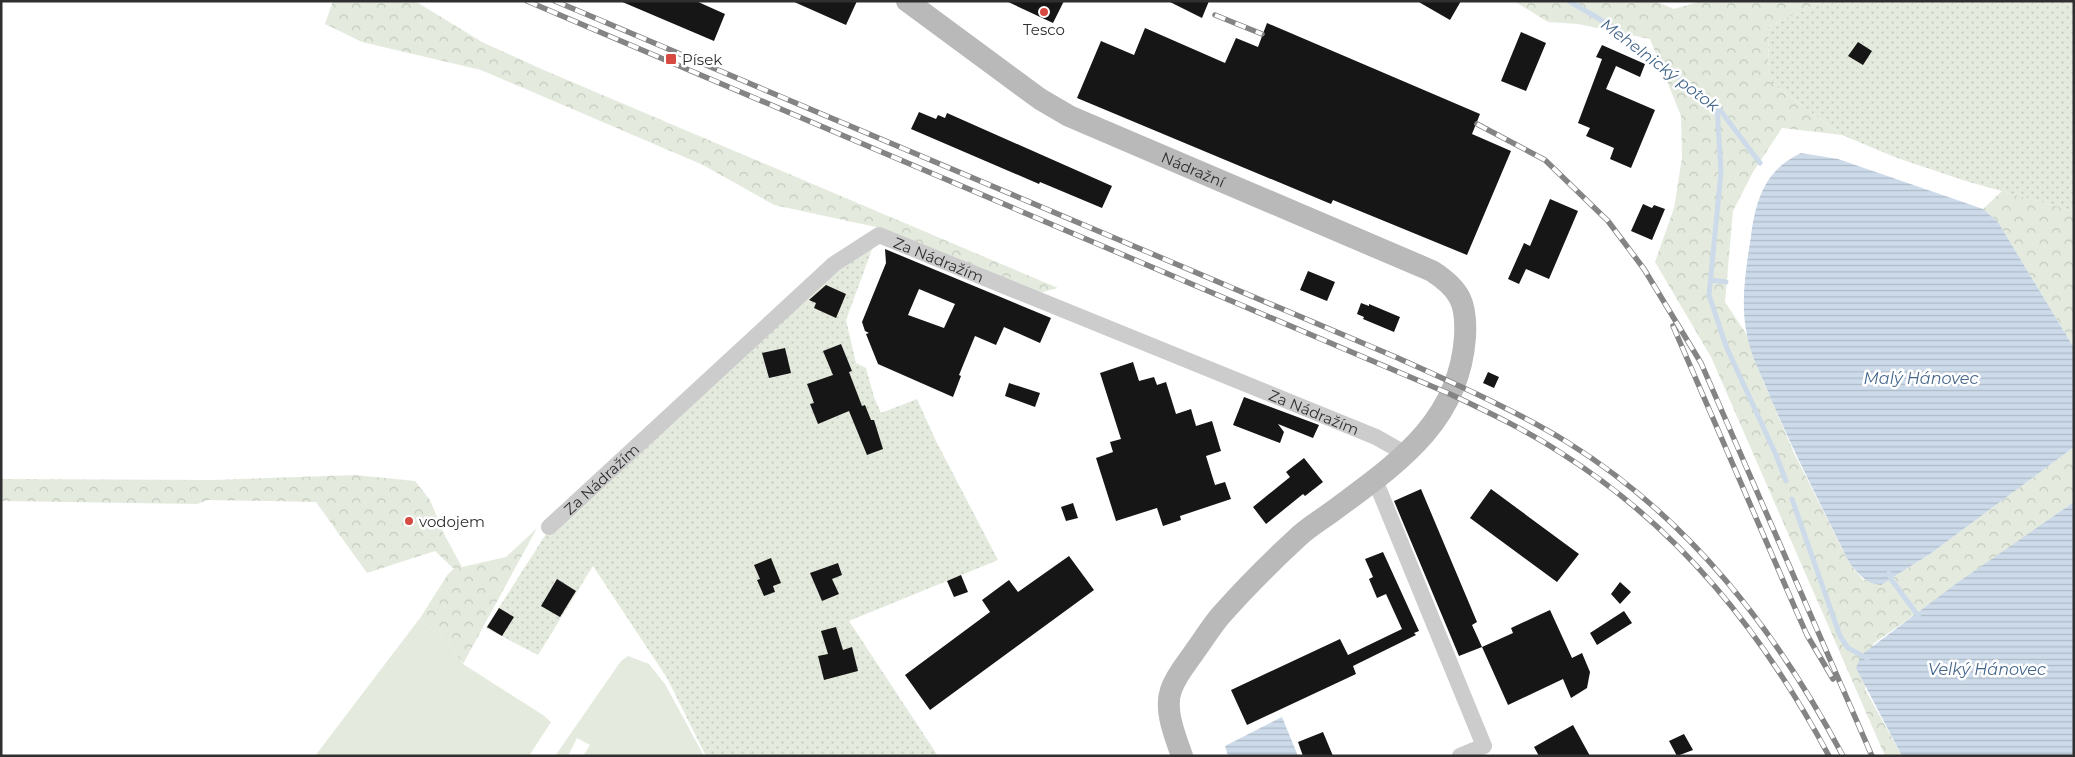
<svg xmlns="http://www.w3.org/2000/svg" width="2075" height="757" viewBox="0 0 2075 757" font-family="Montserrat,sans-serif">
	<style>
		.grass { fill: #e4ebde }
		.forest { fill: url(#forest-crowns) }
		.garden { fill: url(#garden-dots) }
		.water { fill: url(#water-rules) }
		.lines { fill: none; stroke-linecap: round; stroke-linejoin: round }
		.stream { stroke: #ccdae9; stroke-width: 5 }
		.building { fill: #161616; fill-rule: evenodd }
		.minor { stroke: #ccc; stroke-width: 16 }
		.secondary { stroke: #b9b9b9; stroke-width: 22 }
		.rail-casing { stroke: #848484; stroke-width: 5.5 }
		.rail { stroke: #fff; stroke-width: 4; stroke-dasharray: 11; stroke-linecap: butt }
		.poi-dot { fill: #d64a41; stroke: #fff; stroke-width: 2 }
		.labels { text-anchor: middle; dominant-baseline: central; stroke-width: 5; stroke-linejoin: round; paint-order: stroke }
		.poi-label { font-size: 15px; fill: #2f2f2f; stroke: #fff; text-anchor: start }
		.street-label { font-size: 15px; fill: #2f2f2f; stroke: #fff }
		.water-label { font-size: 16px; font-style: italic; fill: #44668b; stroke: #fff }
	</style>
	<defs>
		<pattern id="forest-crowns" width="20" height="18" patternUnits="userSpaceOnUse" patternTransform="scale(1.25)"><rect width="20" height="18" fill="#e4ebde"/><path d="M2 6a3 3 0 1 1 6 0M12 15a3 3 0 1 1 6 0" fill="none" stroke="#c4cabf"/></pattern>
		<pattern id="garden-dots" width="8" height="8" patternUnits="userSpaceOnUse" patternTransform="scale(1.25)"><rect width="8" height="8" fill="#e4ebde"/><path d="M2 2h.1M6 6h.1" fill="none" stroke="#c4cabf" stroke-width="1.8" stroke-linecap="round"/></pattern>
		<pattern id="water-rules" width="6" height="5" patternUnits="userSpaceOnUse" patternTransform="scale(1.25)"><rect width="6" height="5" fill="#ccdae9"/><path d="M0 2.5h6" fill="none" stroke="#b0bbc8"/></pattern>
	</defs>
	<rect width="100%" height="100%" fill="#fff"/>
	<path class="grass" d="M420,618l32,30 11,16 80,51 8,7 -22,34h-214z
		M628,656l21,8 16,20 39,72h-121l7,-11 -13,-7 -9,18h-13l66,-95z"/>
	<path class="forest" d="M333,1h82l67,41 57,26 519,220 -19,5 -154,-64 -111,-24 -71,-40 -222,-95 -119,-28 -37,-18z
		M1514,1h141l19,8 27,-8h123l-56,26 1,54 73,54 -60,-7 -29,44 -20,39 -8,91 22,33 12,36 35,82 56,111 13,16 28,-1 39,-25 144,-107v55l-201,142 -8,45 37,67h-17l-174,-399 -56,-95 19,-54 8,-50 -1,-42 -31,-77 -72,-15 -30,-2z
		M2002,191l72,20v137l-76,-126 -15,-13z
		M355,475l60,6 15,19 14,34 18,33 44,-10 31,-29 -74,136 -11,-16 -32,-30 28,-44 6,-5 -19,-18 -68,22 -51,-71 -108,-2 -11,4 -196,-3v-22l212,1z"/>
	<path class="garden" d="M1824,1h250v210l-105,-29 -72,-24 -55,-23 -73,-54 -1,-54z
		M874,244l-28,76 10,43 10,5 8,29 7,16 36,-14 19,42 62,119 -149,61 89,135h-232l-39,-78 -74,-112 -55,89 -52,-27 72,-113 245,-224z"/>
	<path class="water" d="M1801,153l37,6 145,50 15,13 76,126v99l-144,107 -49,31c-16,-2 -21,-10 -31,-21 -27,-55 -55,-109 -79,-165 -8,-21 -20,-42 -24,-64 -7,-33 -1,-66 4,-99 5,-37 14,-66 50,-83z
		M2074,502v254h-172l-46,-88 5,-13 96,-72z
		M1282,717l16,39h-70l-3,-10z"/>
	<g class="lines">
		<path class="stream" d="M1569,1l44,26 104,79 43,57
			M1717,106l4,66 -12,123 17,51 50,109 10,26
			M1711,280l15,2
			M1792,499l48,137 8,12 19,10
			M1889,573l2,6 28,38"/>
	</g>
	<path class="building" d="M620,1h76l29,13 -11,27z
		M792,1h65l-11,24z
		M1006,1h58l-11,22z
		M1168,1h41l-7,17z
		M1417,1h44l-11,19z
		M1267,23l213,91 -8,20 39,17 -44,104 -134,-55 -2,4 -254,-106 24,-57 33,14 11,-27 80,35 11,-25 22,9z
		M1521,32l25,11 -20,48 -25,-10z
		M1858,42l14,9 -9,14 -15,-9z
		M1602,45l43,19 -5,13 -24,-11 -10,23 49,21 -24,58 -21,-9 4,-11 -28,-12 4,-8 -12,-5 24,-64 -6,-2z
		M919,112l17,7 2,-4 7,3 2,-5 165,73 -10,22 -62,-26 -1,2 -128,-55z
		M1550,199l28,12 -29,68 -23,-10 -7,15 -11,-5 16,-36 6,3z
		M1643,204l9,4 2,-3 11,4 -13,31 -21,-9z
		M885,249l166,69 -11,25 -36,-16 -8,18 -21,-9 -16,39 2,1 -8,21 -75,-33 -12,-30 3,-1 -4,-2 -3,-9 24,-59zM919,289l36,15 -11,24 -36,-13z
		M1308,271l27,11 -8,19 -27,-11z
		M826,285l20,9 -10,24 -22,-10 2,-5 -7,-3z
		M1361,303l8,3v-2l31,13 -6,15 -31,-13 1,-2 -7,-3z
		M841,344l11,27 -3,1 13,34 3,-1 6,15h3l9,29 -16,6 -18,-44 -31,13 -8,-20 4,-1 -7,-19 26,-9 -10,-24z
		M785,348l6,25 -22,5 -7,-25z
		M1133,362l6,19 15,-4 3,8 9,-3 10,32 15,-5 5,17 16,-5 9,30 -15,5 9,29 10,-3 6,17 -51,17 1,4 -18,6 -6,-18 -41,13 -20,-63 17,-6 -3,-10 11,-3 -21,-66z
		M1488,372l11,5 -5,11 -11,-5z
		M1009,383l31,10 -5,14 -30,-11z
		M1244,397l75,28 -6,13 -35,-14 6,8 -4,11 -47,-18z
		M1304,458l19,24 -18,14 -2,-2 -37,30 -13,-17 37,-30 -4,-5z
		M1421,489l56,133 -5,3 10,22 -23,9 -65,-155z
		M1491,489l88,65 -22,28 -87,-64z
		M1073,503l5,15 -12,3 -5,-14z
		M1383,552l36,79 -5,2 2,2 -63,31 3,8 -109,51 -16,-35 109,-51 8,16 54,-26 -16,-35 -9,4 -8,-19 4,-2 -8,-18z
		M1069,556l25,34 -164,120 -25,-35 85,-63 -8,-12 27,-20 9,12z
		M771,558l10,25 -8,3 2,6 -11,4 -7,-16 3,-1 -6,-14z
		M838,563l4,12 -10,4 7,15 -17,7 -12,-28z
		M961,575l7,17 -14,5 -7,-16z
		M557,579l19,12 -16,26 -19,-11z
		M1620,582l11,10 -11,12 -9,-10z
		M499,608l15,9 -12,19 -15,-9z
		M1550,610l22,48 10,-5 8,19 -3,16 -16,10 -8,-19 -55,26 -26,-58 31,-14 -2,-5z
		M1624,611l8,12 -35,22 -7,-12z
		M836,627l7,23 9,-3 6,24 -34,9 -6,-24 10,-2 -7,-23z
		M1573,725l17,31h-51l-5,-9z
		M1323,732l10,24h-30l-5,-14z
		M1684,734l9,16 -16,6 -8,-15z"/>
	<g class="lines">
		<g class="minor">
			<path d="M1375,480l109,266 -24,10"/>
			<path id="s1" d="M549,527l285,-263 45,-29 497,202 30,17"/>
		</g>
		<path class="secondary" id="s2" d="M907,1l133,98 29,17 363,155c28,18 35,32 33,66 -6,86 -69,127 -132,174 -12,9 -26,17 -36,27 -26,24 -52,50 -75,76 -10,11 -18,25 -27,37 -8,12 -19,24 -24,39 -7,20 4,46 11,66"/>
		<defs>
			<path id="rail" d="M527,1l923,393c38,18 76,36 111,59 119,75 202,180 268,303
				M555,1l843,357c57,26 115,51 169,84 122,76 209,188 276,314
				M1215,15l47,19
				M1477,124l68,36 63,61 36,48 57,94 171,393
				M1673,326l122,282 12,27 26,44"/>
		</defs>
		<use href="#rail" class="rail-casing"/>
		<use href="#rail" class="rail"/>
	</g>
	<g class="poi-dot">
		<circle cx="1044" cy="12" r="5"/>
		<rect x="665" y="53" width="12" height="12" rx="2.5"/>
		<circle cx="409" cy="521" r="5"/>
	</g>
	<g class="labels">
		<g class="poi-label">
			<text x="1044" y="29" text-anchor="middle">Tesco</text>
			<text x="682" y="59">Písek</text>
			<text x="419" y="521">vodojem</text>
		</g>
		<g class="street-label">
			<text stroke="none"><textPath href="#s2" startOffset="334">Nádražní</textPath></text>
			<text stroke="none"><textPath href="#s1" startOffset="506">Za Nádražím</textPath></text>
			<text stroke="none"><textPath href="#s1" startOffset="911">Za Nádražím</textPath></text>
			<text stroke="none"><textPath href="#s1" startOffset="71">Za Nádražím</textPath></text>
		</g>
		<g class="water-label">
			<text transform="translate(1660 65) rotate(37)">Mehelnický potok</text>
			<text x="1921" y="378">Malý Hánovec</text>
			<text x="1987" y="669">Velký Hánovec</text>
		</g>
	</g>
	<rect width="2075" height="757" fill="none" stroke="#2f2f2f" stroke-width="5"/>
</svg>
